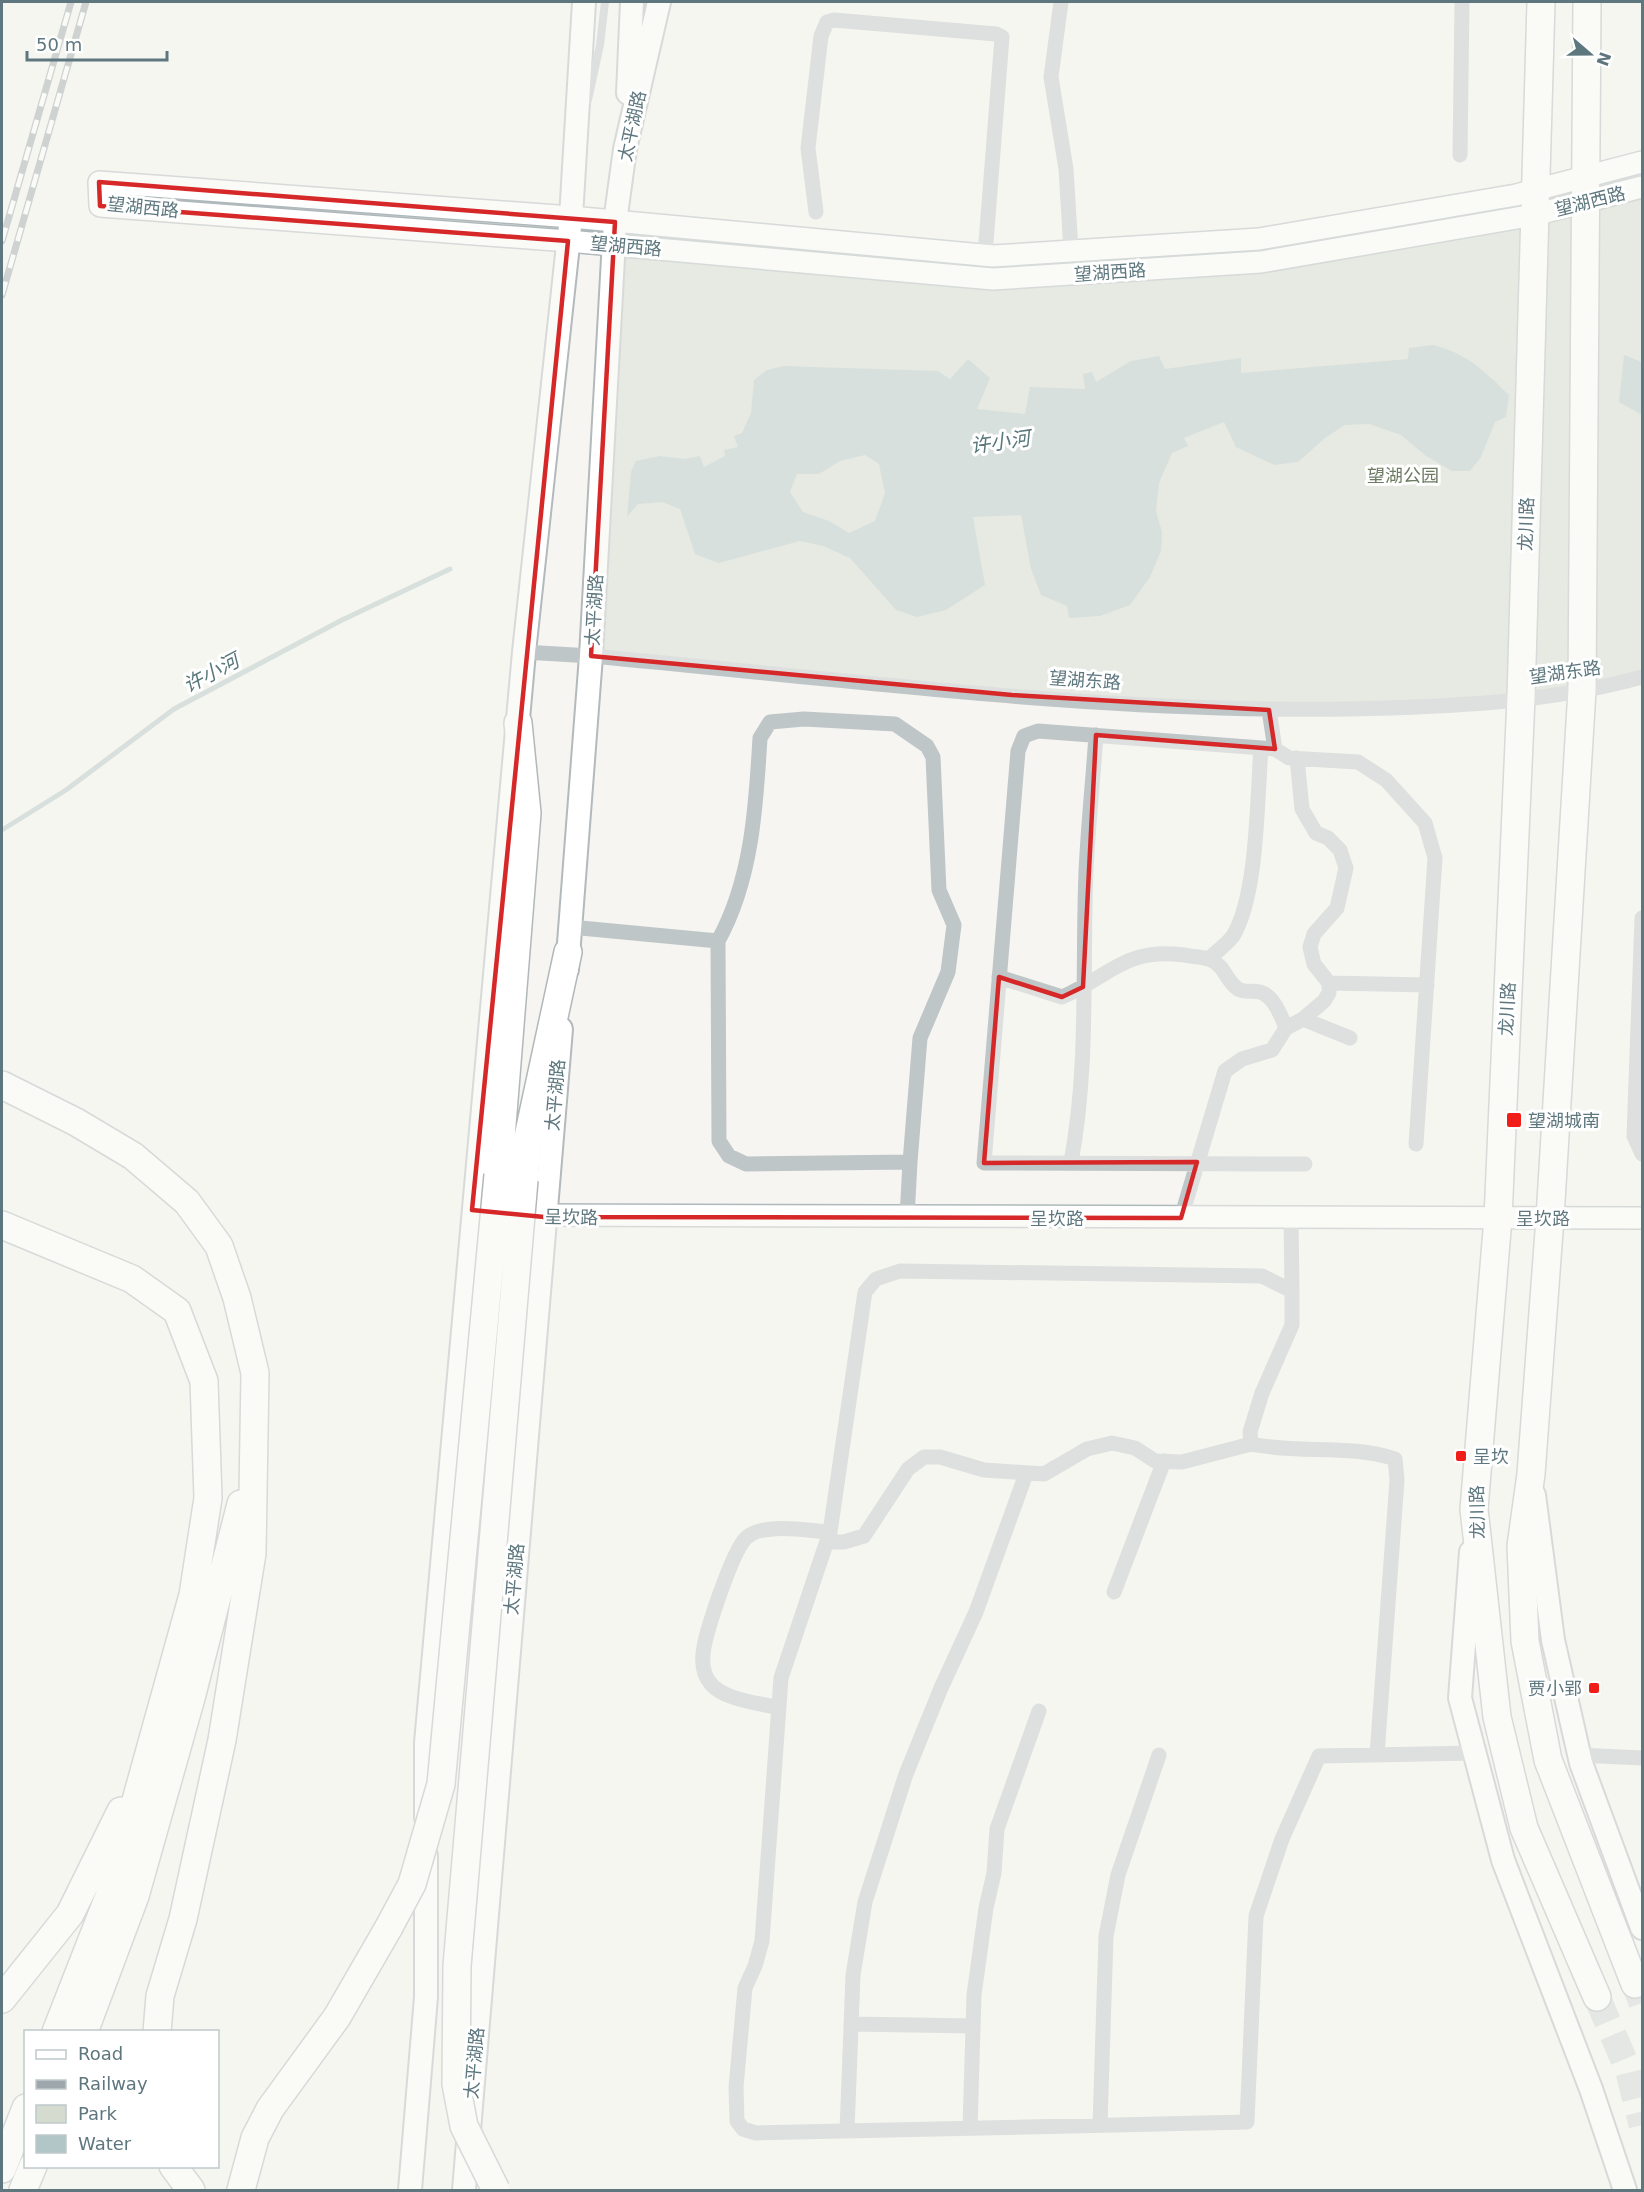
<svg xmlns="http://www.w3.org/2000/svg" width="1644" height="2192" viewBox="0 0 1644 2192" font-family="'DejaVu Sans','Noto Sans SC',sans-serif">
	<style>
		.green { fill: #d6dbd0 }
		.water { fill: #b3c6c7; fill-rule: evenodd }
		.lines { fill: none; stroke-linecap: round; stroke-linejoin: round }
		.stream { stroke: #b3c6c7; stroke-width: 5 }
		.highway-tunnel { stroke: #d0d6d4; stroke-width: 27; stroke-dasharray: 27 14; stroke-linecap: butt }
		.secondary-casing { stroke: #afb8bb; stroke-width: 24 }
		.primary-casing { stroke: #b3b9bc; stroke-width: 26 }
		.highway-casing { stroke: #b2b8ba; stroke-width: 30 }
		.lane { stroke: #bfc6c8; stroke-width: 8 }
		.street { stroke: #bfc6c8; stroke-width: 15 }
		.secondary { stroke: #fff; stroke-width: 21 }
		.primary { stroke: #fff; stroke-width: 22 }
		.highway { stroke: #fff; stroke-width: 27 }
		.rail-casing { stroke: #9ea8ac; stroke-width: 7 }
		.rail { stroke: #fff; stroke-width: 4.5; stroke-dasharray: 14; stroke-linecap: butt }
		.highway-bridge-casing { stroke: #b2b8ba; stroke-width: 30; stroke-linecap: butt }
		.highway-bridge { stroke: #fff; stroke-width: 27 }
		.marked { fill: none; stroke: #d62828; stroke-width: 4.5; stroke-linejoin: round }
		.poi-dot { fill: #ef1e18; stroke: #fff; stroke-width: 2 }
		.labels { text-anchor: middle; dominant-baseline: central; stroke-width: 6; stroke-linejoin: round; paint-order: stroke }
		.street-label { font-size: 18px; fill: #5e777f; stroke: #fff }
		.park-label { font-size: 18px; fill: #6c7b62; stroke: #fff }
		.poi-label { font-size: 18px; fill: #5e777f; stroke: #fff; text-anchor: start }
		.water-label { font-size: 20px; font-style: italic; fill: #59787b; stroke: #fff }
	</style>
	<rect width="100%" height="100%" fill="#f6f5f1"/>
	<path class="green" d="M1642,187v490l-121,21 -273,13 -657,-55 23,-411 379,34 268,-17z"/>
	<path class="water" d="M1433,345c35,9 50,25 76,50l-3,22 -11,5 -14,35 -11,14h-18l-26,-15 -25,-21 -32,-11 -24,1 -20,13 -27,24 -24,3 -38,-18 -12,-25 -40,16 4,8 -16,7 -13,30 -3,28 6,21 -1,19 -11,26 -20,28 -30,11 -31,2 -2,-12 -26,-11 -10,-26 -10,-54 -48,2 12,68 -39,25 -29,7 -21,-7 -46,-52 -27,-12 -23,-5 -81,22 -24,-9 -15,-45 -18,-7 -24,2 -11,13 4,-45 5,-11 24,-5 25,3 15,-3 4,11 21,-11 -1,-6 14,-3 -4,-11 8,-3 9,-20 3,-33 13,-10 16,-4 155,5 12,8 18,-20 22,19 -13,31 48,5 5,-27 55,2 -2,-15 9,-2 4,10 35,-21 28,-5 6,13 76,-11v15l167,-14 1,-11zM865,455l14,9 6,29 -10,28 -26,12 -20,-12 -26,-9 -13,-20 7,-18h22l21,-13z
		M1624,355l18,7v53l-23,-13z"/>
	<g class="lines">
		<path class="stream" d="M2,830l64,-40 108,-81 168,-89 108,-51"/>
		<path class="highway-tunnel" d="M1635,1984l7,19
			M1597,1997l32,75 13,53"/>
		<defs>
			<path id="secondary" d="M1642,162l-126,33 -257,44 -266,17 -422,-39 -472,-35 1,24 468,35 425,38 268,-17 273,-47 108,-28
				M530,1215l1112,3"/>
			<path id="primary" d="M628,93l4,-91
				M567,969l24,-313 24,-434 10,-73 34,-147
				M1534,1495l19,145 28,123 61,165
				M1471,1552l-11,146 43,162 88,229 34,101
				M426,1817v-74l98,-1091 47,-435 13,-215
				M410,2190l16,-193v-141
				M464,2190l97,-1161"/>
			<path id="highway" d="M1541,2l-20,696 -23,520 -24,291 23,208 27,111 73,169
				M1587,2l-5,688 -32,528 -19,256 -10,72 4,95 23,119 87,224
				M2,1085l74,37 57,34 54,46 32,44 18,52 18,75 -3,180 -30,187 -39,179 -23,77 -3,36
				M498,1175l29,-362 -9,-90
				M524,1180l4,-43 40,-185
				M2,1225l130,54 45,32 27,70 4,117 -15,97 -83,299 -54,138
				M2,1999l68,-85 51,-103
				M84,2032l51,-136 56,-198 50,-194
				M173,2166l18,24
				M2,2169l24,-61
				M23,2190l10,-24
				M241,2190l14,-52 15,-29 67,-92 52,-90"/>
		</defs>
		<use href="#secondary" class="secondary-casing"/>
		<use href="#primary" class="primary-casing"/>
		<use href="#highway" class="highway-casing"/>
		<path class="lane" d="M588,100l12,-55 5,-43"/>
		<path class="street" d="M1061,2l-10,75 15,92 5,82
			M1460,155l2,-153
			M816,212l-8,-64 13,-112 6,-14 7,-2 162,14 6,3 -17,218
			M524,652l67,4c251,23 505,57 757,53 98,-2 200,-6 294,-32
			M1269,710l6,39 14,9 69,4 28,18 39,43 10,35 -19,286
			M1275,749l-237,-18 -14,5 -6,15 -34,412 321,1
			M1642,918l-8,218 8,18
			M570,927l148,14 1,200 10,15 17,8 164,-2 10,-124 28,-66 6,-47 -15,-35 -6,-133 -6,-11 -32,-22 -91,-5 -34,3 -10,16c-4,68 -8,142 -42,203
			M1209,959c7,-7 18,-15 24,-23 25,-41 24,-139 28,-188
			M999,977l63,20c48,-21 64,-50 122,-42 8,2 19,1 27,5 15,7 14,20 27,29 7,4 14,1 22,3 14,4 21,24 26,36
			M1329,983l98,2
			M1303,1019l47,19
			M1071,1162c18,-96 11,-193 15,-290 2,-46 7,-91 10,-137
			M907,1218l3,-56
			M1181,1218l44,-147 17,-12 30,-9 14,-22 17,-9 21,-18 5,-8v-10l-15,-19 -4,-17 4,-13 23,-26 9,-40 -6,-18 -12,-12 -12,-5 -14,-24 -5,-51
			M1291,1218l1,73
			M827,1542h17l20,-6 44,-67 16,-12h16l44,13 60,4 43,-25 25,-6 23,5 20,13 27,1 69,-18
			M1114,1592l50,-131
			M779,1708c-19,-5 -55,-8 -68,-24 -7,-8 -9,-20 -8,-30 2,-21 29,-102 43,-116 16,-16 63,-7 84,-6
			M1377,1755l20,-275 -2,-21c-45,-15 -97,-5 -144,-15l-1,-12 12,-39 30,-68v-34l-30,-15 -362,-5 -24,8 -11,13 -35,240 -49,146 -19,263 -7,25 -10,22 -9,99 1,34 6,8 13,4 491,-11 9,-206 26,-77 37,-83 156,-3
			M1579,1755l63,3
			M851,2024l122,2
			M1100,2125l6,-189 12,-61 41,-120
			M970,2128l4,-133 12,-87 8,-35 3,-44 42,-118
			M847,2131l6,-156 12,-73 41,-128 35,-86 35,-76 50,-138"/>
		<use href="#secondary" class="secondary"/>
		<use href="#primary" class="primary"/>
		<use href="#highway" class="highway"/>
		<defs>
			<path id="rail" d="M2,241l69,-239
				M2,295l84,-293"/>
		</defs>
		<use href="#rail" class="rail-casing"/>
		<use href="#rail" class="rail"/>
		<defs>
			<path id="highway-bridge" d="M389,1927l23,-43 29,-100 57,-609
				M496,2190l-32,-64 -8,-42 1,-118 67,-786"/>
		</defs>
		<use href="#highway-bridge" class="highway-bridge-casing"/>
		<use href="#highway-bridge" class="highway-bridge"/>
	</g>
	<path d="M0 0H1644V2192H0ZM99,182l516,40 -24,434 421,39 257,15 6,39 -179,-14 -13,252 -21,10 -63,-20 -15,186 213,-1 -16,56 -637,-1 -72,-7 96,-969 -468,-35z" fill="#f6f5f1" fill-opacity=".55" fill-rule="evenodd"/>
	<path class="marked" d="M99,182l516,40 -24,434 421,39 257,15 6,39 -179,-14 -13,252 -21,10 -63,-20 -15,186 213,-1 -16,56 -637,-1 -72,-7 96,-969 -468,-35z"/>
	<g class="poi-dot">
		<rect x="1506" y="1112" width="16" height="16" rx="3"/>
		<rect x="1455" y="1450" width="12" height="12" rx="3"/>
		<rect x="1588" y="1682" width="12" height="12" rx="3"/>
	</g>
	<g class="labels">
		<g class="street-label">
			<text transform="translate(632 126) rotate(-78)">太平湖路</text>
			<text transform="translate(1590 201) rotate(-14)">望湖西路</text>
			<text transform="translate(143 207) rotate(6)">望湖西路</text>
			<text transform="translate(626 246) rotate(5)">望湖西路</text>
			<text transform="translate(1110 272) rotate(-4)">望湖西路</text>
			<text transform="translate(1526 524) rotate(-88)">龙川路</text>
			<text transform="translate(594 610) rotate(-87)">太平湖路</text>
			<text transform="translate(1565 672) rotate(-8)">望湖东路</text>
			<text transform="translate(1085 680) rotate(4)">望湖东路</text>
			<text transform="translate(1507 1009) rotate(-87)">龙川路</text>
			<text transform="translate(555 1095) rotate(-85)">太平湖路</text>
			<text transform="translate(571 1217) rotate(1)">呈坎路</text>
			<text x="1057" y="1218">呈坎路</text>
			<text x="1543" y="1218">呈坎路</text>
			<text transform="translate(1477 1512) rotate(-91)">龙川路</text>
			<text transform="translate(514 1579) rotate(-85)">太平湖路</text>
			<text transform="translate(474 2063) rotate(-85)">太平湖路</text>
		</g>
		<g class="park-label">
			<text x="1403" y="475">望湖公园</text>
		</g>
		<g class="poi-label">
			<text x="1528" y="1120">望湖城南</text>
			<text x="1473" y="1456">呈坎</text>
			<text x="1582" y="1688" text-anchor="end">贾小郢</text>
		</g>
		<g class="water-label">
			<text transform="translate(1000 442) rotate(-8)">许小河</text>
			<text transform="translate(211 673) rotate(-28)">许小河</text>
		</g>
	</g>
	<rect width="1644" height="2192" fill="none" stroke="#5e777f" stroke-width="6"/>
	<rect x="24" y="2030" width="195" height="138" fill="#ffffff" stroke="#bfc9cc" stroke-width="1.5"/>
	<rect x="36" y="2050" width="30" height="9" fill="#ffffff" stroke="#bfc9cc" stroke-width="1.5"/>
	<text x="78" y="2060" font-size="18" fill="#5e777f">Road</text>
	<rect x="36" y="2080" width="30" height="9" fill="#9ea8ac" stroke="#bfc9cc" stroke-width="1.5"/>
	<text x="78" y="2090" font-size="18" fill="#5e777f">Railway</text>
	<rect x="36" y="2105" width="30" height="18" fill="#d6dbd0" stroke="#bfc9cc" stroke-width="1.5"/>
	<text x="78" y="2120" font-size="18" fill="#5e777f">Park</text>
	<rect x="36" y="2135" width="30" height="18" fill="#b3c6c7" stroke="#bfc9cc" stroke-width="1.5"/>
	<text x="78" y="2150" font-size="18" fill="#5e777f">Water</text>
	<g transform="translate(1590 54) rotate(110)" stroke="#ffffff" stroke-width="4.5" paint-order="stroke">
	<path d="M0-4.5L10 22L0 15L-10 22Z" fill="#5e777f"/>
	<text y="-9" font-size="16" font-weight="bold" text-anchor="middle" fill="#5e777f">N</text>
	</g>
	<path d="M27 51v9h140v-9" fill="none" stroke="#5e777f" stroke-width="3"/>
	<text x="36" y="51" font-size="18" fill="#5e777f" stroke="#ffffff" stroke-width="4.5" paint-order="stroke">50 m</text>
</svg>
